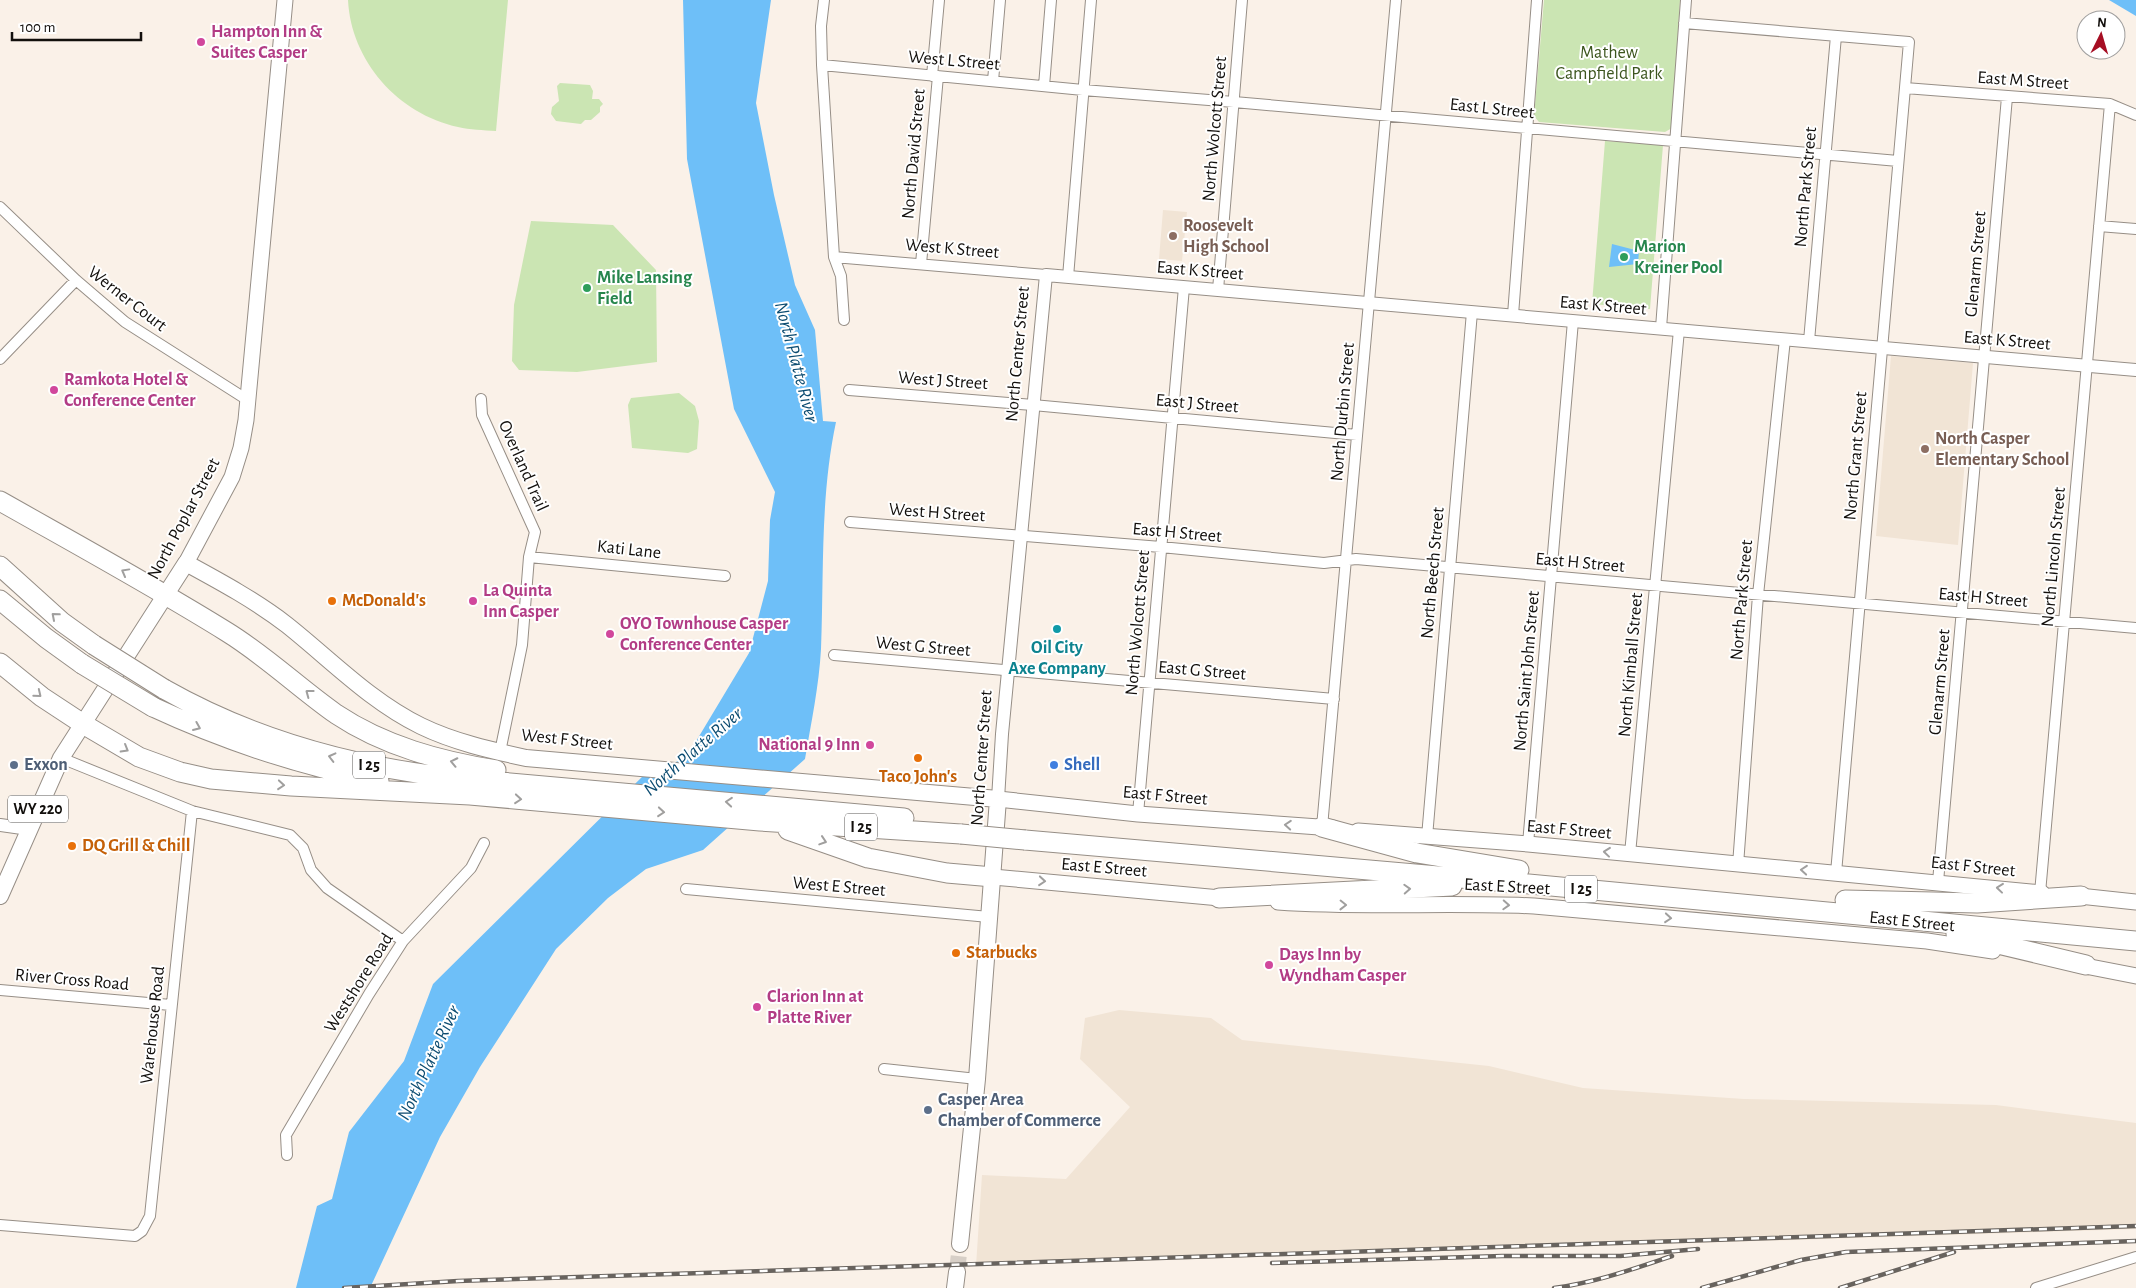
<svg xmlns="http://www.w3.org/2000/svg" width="2136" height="1288" viewBox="0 0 2136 1288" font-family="'Alegreya Sans',sans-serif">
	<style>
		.built { fill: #f1e4d5 }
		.green { fill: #cbe5b3 }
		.water { fill: #6ebff8 }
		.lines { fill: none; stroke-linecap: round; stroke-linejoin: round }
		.primary-tunnel { stroke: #d7cfc7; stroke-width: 16; stroke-dasharray: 16 8; stroke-linecap: butt }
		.minor-casing { stroke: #968e86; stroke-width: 12 }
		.tertiary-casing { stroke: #968e86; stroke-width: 14 }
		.secondary-casing { stroke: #968e86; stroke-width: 17 }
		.primary-casing { stroke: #968e86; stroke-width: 18 }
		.motorway-casing { stroke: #968e86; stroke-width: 21 }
		.minor { stroke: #fff; stroke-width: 10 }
		.tertiary { stroke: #fff; stroke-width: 12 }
		.secondary { stroke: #fff; stroke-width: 15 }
		.primary { stroke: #fff; stroke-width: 16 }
		.motorway { stroke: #fff; stroke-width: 19 }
		.rail-casing { stroke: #68635e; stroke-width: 4.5 }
		.rail { stroke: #fff; stroke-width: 2.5; stroke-dasharray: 8; stroke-linecap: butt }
		.motorway-bridge-casing { stroke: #968e86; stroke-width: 21; stroke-linecap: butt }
		.motorway-bridge { stroke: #fff; stroke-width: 19 }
		.oneway { stroke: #a09f9e }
		.hotel-dot { fill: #d1479c; stroke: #fff; stroke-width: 2 }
		.education-dot { fill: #8d6e63; stroke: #fff; stroke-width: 2 }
		.leisure-dot { fill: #2e9e5b; stroke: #fff; stroke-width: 2 }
		.food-dot { fill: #e8710a; stroke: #fff; stroke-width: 2 }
		.culture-dot { fill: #0f9aa8; stroke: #fff; stroke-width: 2 }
		.service-dot { fill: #5c6f8a; stroke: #fff; stroke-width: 2 }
		.shop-dot { fill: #3f7fe0; stroke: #fff; stroke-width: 2 }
		.labels { text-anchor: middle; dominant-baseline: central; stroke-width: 4; stroke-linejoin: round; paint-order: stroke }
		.shield { fill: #fff; stroke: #595755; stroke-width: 1 }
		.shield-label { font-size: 16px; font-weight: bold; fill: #120f0c }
		.hotel-label { font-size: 18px; font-weight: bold; fill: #b23c85; stroke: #fff; text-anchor: start }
		.park-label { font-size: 18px; fill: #3c551e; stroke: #fff }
		.street-label { font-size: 18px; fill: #120f0c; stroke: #fff }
		.education-label { font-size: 18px; font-weight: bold; fill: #785e54; stroke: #fff; text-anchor: start }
		.leisure-label { font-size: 18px; font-weight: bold; fill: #27864d; stroke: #fff; text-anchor: start }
		.food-label { font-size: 18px; font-weight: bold; fill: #c56008; stroke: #fff; text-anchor: start }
		.culture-label { font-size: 18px; font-weight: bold; fill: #0d838f; stroke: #fff }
		.service-label { font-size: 18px; font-weight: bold; fill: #4e5e75; stroke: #fff; text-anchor: start }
		.shop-label { font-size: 18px; font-weight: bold; fill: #366cbe; stroke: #fff; text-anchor: start }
		.water-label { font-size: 19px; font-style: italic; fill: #0c4c71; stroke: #fff }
	</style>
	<rect width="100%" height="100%" fill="#faf1e8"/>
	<path class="built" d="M1163,210l24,2 -5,49 -23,-2z
		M1891,356l82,7 -15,182 -82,-9z
		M1119,1010l92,8 31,22 247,26 94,22 161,11 252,6 140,18v106l-1160,37 6,-91 84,4 64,-72 -50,-48 5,-41z"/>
	<path class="green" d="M348,0h160l-12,131c-13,-1 -26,-1 -38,-4 -60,-13 -107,-66 -110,-127z
		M1544,0h136l-8,128 -7,4 -126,-10 -5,-6z
		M560,83l30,2 3,6 -1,8h7l4,5 -3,3v5l-9,8h-6l-4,4 -25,-3 -5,-7 1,-7 7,-6 -2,-15z
		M1605,141l58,4 -13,164 -58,-5z
		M531,221l82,4 43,45 1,92 -80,10 -58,-2 -7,-9 2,-56z
		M679,393l16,13 4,15 -2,28 -9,4 -56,-5 -4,-43 3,-7z"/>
	<path class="water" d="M683,0h88l-15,103 18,92 21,90 20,45 8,91 13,1c-16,75 -12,151 -15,227 -2,37 -10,74 -16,110l-102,91 -57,19 -38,29 -52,51 -76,118 -40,70 -70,151h-74l21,-82 15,-7 17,-67 55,-71 29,-77 212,-210 41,-16 63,-105 19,-72 2,-61 5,-28 -41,-83 -47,-250z
		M2109,0h27v16z
		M1612,244l27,7 -1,13 -29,3z"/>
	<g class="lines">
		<path class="primary-tunnel" d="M957,1272l3,-28"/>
		<defs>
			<path id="minor" d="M824,0l-3,26 1,39 12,192 7,19 3,44
				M1684,23l225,19 -73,831
				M822,65l261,25 151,12 664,59
				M932,76l7,-76
				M993,81l7,-81
				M1044,86l7,-86
				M1905,88l205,16 26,11
				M0,207l76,73 49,42 121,77
				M2099,226l37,3
				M834,257l212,18
				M921,264l17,-188
				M1068,277l23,-277
				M1218,290l24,-290
				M1513,315l24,-315
				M1661,328l25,-328
				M1809,341l27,-305
				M0,359l76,-79
				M849,390l184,15 324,30
				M481,399l1,16 53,117 -6,25 -7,88 -22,107
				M850,522l311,25 163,16 32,-4 780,69
				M529,557l196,19
				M834,655l500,44
				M61,758l131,53 98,24 13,13 8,22 16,18 76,53
				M1138,814l46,-527
				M1322,827l74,-827
				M1427,837l45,-525
				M1528,844l45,-523
				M1630,854l49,-524
				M1738,865l20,-270 27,-256
				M1938,882l69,-785
				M686,889l303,28
				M2040,893l70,-789
				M0,990l171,15
				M884,1069l93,10
				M287,1155l-1,-20 83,-141 34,-53 68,-73 13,-25
				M0,1225l135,11 7,-5 8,-15 42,-405
				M2036,1288l100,-31"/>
			<path id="tertiary" d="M998,799l4,-65 44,-459 1090,95
				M0,825l29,4"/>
			<path id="secondary" d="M186,563l46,-86 9,-29 5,-28 39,-420
				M998,799l140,15 195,14
				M1358,831l170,13 514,49
				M993,877l238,22
				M2070,895l66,7
				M1278,902c85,6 171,0 256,4l393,35 66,10
				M2075,964l61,12"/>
			<path id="primary" d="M0,896l61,-138 125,-195c35,19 70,38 101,62 44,35 83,76 134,101 33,16 69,24 105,32l472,41 -21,280 -17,165
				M955,1288l2,-16"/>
			<path id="motorway" d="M0,501c76,43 153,85 227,131 39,24 72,56 109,82 48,32 104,47 160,56
				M0,566l62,56 32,23
				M0,600l46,38 36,26
				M0,663l42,34 41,27 56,33 41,15 31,7 80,7 179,9 290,26 201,13
				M164,689c90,51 189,78 291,89l449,40
				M153,707c73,34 147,58 226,74
				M1322,827l95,26 102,17
				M788,830l80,28 79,15 46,4
				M1025,840l493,43 618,58
				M1219,898l233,-12
				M1845,900l132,3 104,-7
				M1956,934l130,31"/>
		</defs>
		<use href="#minor" class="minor-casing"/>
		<use href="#tertiary" class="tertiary-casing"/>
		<use href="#secondary" class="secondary-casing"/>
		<use href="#primary" class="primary-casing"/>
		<use href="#motorway" class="motorway-casing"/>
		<use href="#minor" class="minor"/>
		<use href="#tertiary" class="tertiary"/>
		<use href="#secondary" class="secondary"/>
		<use href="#primary" class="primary"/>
		<use href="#motorway" class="motorway"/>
		<defs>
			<path id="rail" d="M1999,1246l137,-5
				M1272,1263l230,-7h118l78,-7
				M344,1288l114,-7 1678,-55
				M1554,1288c40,-5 79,-19 118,-32
				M1702,1288l99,-28 45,-8 159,-6
				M1840,1288l114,-36"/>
		</defs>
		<use href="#rail" class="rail-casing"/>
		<use href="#rail" class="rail"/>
		<defs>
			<path id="motorway-bridge" d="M94,645l70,44
				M82,664l71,43
				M961,834l64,6"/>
		</defs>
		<use href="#motorway-bridge" class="motorway-bridge-casing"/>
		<use href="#motorway-bridge" class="motorway-bridge"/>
	</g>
	<defs><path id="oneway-chevron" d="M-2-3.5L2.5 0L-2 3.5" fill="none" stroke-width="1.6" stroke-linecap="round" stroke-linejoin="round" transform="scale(1.25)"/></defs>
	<g class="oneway">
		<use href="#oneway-chevron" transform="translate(125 572) rotate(-151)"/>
		<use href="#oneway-chevron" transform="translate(55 616) rotate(-139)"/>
		<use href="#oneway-chevron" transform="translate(309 693) rotate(-143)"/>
		<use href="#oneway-chevron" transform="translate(38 694) rotate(39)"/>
		<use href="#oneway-chevron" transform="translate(197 727) rotate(23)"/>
		<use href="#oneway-chevron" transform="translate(125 749) rotate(30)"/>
		<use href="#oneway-chevron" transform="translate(332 757) rotate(-166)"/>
		<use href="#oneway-chevron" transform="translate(454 762) rotate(-168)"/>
		<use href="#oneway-chevron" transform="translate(281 785) rotate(5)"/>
		<use href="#oneway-chevron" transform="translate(518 799) rotate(5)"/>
		<use href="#oneway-chevron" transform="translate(729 802) rotate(-175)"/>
		<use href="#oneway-chevron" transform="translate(661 812) rotate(5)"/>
		<use href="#oneway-chevron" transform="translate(1288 825) rotate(-176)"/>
		<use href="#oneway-chevron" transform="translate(823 841) rotate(18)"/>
		<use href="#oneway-chevron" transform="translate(1607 852) rotate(-174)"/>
		<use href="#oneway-chevron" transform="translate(1804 870) rotate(-175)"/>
		<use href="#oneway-chevron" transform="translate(1042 881) rotate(5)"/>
		<use href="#oneway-chevron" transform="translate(2000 888) rotate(-174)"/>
		<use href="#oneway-chevron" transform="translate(1407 889) rotate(-3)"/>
		<use href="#oneway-chevron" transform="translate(1343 905) rotate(1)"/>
		<use href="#oneway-chevron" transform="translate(1506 905) rotate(3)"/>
		<use href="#oneway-chevron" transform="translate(1668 918) rotate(5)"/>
	</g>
	<g class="hotel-dot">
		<circle cx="201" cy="42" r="5"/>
		<circle cx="54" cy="390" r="5"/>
		<circle cx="473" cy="601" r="5"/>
		<circle cx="610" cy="634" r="5"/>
		<circle cx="870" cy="745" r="5"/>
		<circle cx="1269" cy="965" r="5"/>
		<circle cx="757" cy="1007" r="5"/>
	</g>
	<g class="education-dot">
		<circle cx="1173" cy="236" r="5"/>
		<circle cx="1925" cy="449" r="5"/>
	</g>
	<g class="leisure-dot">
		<circle cx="1624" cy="257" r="5"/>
		<circle cx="587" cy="288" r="5"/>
	</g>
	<g class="food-dot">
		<circle cx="332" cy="601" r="5"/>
		<circle cx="918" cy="758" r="5"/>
		<circle cx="72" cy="846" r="5"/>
		<circle cx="956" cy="953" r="5"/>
	</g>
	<circle class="culture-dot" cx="1057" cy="629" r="5"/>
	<g class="service-dot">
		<circle cx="14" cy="765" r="5"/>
		<circle cx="928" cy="1110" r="5"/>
	</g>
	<circle class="shop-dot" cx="1054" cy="765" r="5"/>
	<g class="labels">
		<g class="shield">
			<rect x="353" y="751.5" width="32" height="27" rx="4"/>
			<rect x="8" y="795.5" width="60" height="27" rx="4"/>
			<rect x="845" y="813.5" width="32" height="27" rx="4"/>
			<rect x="1565" y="875.5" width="32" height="27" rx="4"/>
		</g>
		<g class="shield-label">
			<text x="369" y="765">I 25</text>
			<text x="38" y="809">WY 220</text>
			<text x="861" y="827">I 25</text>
			<text x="1581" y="889">I 25</text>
		</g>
		<g class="hotel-label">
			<text x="211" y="32">Hampton Inn &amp;<tspan x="211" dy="21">Suites Casper</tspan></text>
			<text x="64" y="380">Ramkota Hotel &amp;<tspan x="64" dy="21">Conference Center</tspan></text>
			<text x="483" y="591">La Quinta<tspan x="483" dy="21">Inn Casper</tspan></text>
			<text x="620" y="624">OYO Townhouse Casper<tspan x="620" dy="21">Conference Center</tspan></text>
			<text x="860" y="745" text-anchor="end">National 9 Inn</text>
			<text x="1279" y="955">Days Inn by<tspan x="1279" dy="21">Wyndham Casper</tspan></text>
			<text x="767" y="997">Clarion Inn at<tspan x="767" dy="21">Platte River</tspan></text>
		</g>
		<g class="park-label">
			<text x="1609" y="53">Mathew<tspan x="1609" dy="21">Campfield Park</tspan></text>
		</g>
		<g class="street-label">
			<text transform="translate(954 61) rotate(5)">West L Street</text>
			<text transform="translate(2023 81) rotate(4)">East M Street</text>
			<text transform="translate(1492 109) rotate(6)">East L Street</text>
			<text transform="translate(1215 129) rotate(-85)">North Wolcott Street</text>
			<text transform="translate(914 154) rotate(-85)">North David Street</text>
			<text transform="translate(1806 187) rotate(-85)">North Park Street</text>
			<text transform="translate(952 249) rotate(5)">West K Street</text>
			<text transform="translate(1976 264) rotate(-85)">Glenarm Street</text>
			<text transform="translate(1200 271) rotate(5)">East K Street</text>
			<text transform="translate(127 299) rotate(38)">Werner Court</text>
			<text transform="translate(1603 306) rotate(5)">East K Street</text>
			<text transform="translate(2007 341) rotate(5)">East K Street</text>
			<text transform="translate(1018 354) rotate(-85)">North Center Street</text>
			<text transform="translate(943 381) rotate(4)">West J Street</text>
			<text transform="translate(1197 404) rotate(5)">East J Street</text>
			<text transform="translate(1343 412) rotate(-85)">North Durbin Street</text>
			<text transform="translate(1856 456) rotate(-85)">North Grant Street</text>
			<text transform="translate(523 466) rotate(66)">Overland Trail</text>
			<text transform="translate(937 513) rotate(4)">West H Street</text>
			<text transform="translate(184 519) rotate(-62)">North Poplar Street</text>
			<text transform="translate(1177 533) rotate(5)">East H Street</text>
			<text transform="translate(629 550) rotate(6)">Kati Lane</text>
			<text transform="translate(2054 557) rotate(-85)">North Lincoln Street</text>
			<text transform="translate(1580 563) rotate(5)">East H Street</text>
			<text transform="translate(1433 573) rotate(-85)">North Beech Street</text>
			<text transform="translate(1983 598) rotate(5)">East H Street</text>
			<text transform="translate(1742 600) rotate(-85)">North Park Street</text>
			<text transform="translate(1138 623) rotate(-85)">North Wolcott Street</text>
			<text transform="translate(923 647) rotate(5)">West G Street</text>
			<text transform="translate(1631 665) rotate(-85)">North Kimball Street</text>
			<text transform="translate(1202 671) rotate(5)">East G Street</text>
			<text transform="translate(1527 671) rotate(-85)">North Saint John Street</text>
			<text transform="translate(1940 682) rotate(-85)">Glenarm Street</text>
			<text transform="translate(567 740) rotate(6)">West F Street</text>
			<text transform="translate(982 758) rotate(-86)">North Center Street</text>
			<text transform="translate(1165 796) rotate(5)">East F Street</text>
			<text transform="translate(1569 830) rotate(5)">East F Street</text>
			<text transform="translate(1973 867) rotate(6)">East F Street</text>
			<text transform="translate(1104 868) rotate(5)">East E Street</text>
			<text transform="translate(839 887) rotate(5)">West E Street</text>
			<text transform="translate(1507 887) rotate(3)">East E Street</text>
			<text transform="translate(1912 922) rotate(6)">East E Street</text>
			<text transform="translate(72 980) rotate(5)">River Cross Road</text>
			<text transform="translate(359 983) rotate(-58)">Westshore Road</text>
			<text transform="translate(153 1025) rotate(-84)">Warehouse Road</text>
		</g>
		<g class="education-label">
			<text x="1183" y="226">Roosevelt<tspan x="1183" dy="21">High School</tspan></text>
			<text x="1935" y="439">North Casper<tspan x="1935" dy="21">Elementary School</tspan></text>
		</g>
		<g class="leisure-label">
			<text x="1634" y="247">Marion<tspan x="1634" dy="21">Kreiner Pool</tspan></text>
			<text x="597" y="278">Mike Lansing<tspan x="597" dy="21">Field</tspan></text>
		</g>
		<g class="food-label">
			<text x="342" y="601">McDonald's</text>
			<text x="918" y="777" text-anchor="middle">Taco John's</text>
			<text x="82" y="846">DQ Grill &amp; Chill</text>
			<text x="966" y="953">Starbucks</text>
		</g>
		<g class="culture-label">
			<text x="1057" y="648">Oil City<tspan x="1057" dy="21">Axe Company</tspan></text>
		</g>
		<g class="service-label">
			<text x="24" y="765">Exxon</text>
			<text x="938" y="1100">Casper Area<tspan x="938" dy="21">Chamber of Commerce</tspan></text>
		</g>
		<g class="shop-label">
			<text x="1064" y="765">Shell</text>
		</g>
		<g class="water-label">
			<text transform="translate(796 362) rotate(75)">North Platte River</text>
			<text transform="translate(693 752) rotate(-41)">North Platte River</text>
			<text transform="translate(429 1063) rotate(-65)">North Platte River</text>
		</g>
	</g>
	<g transform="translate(2101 35) rotate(5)"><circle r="24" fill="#ffffff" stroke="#a09f9e"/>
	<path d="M0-4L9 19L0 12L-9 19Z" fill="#a60e23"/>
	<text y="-8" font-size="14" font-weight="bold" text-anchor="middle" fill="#120f0c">N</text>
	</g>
	<path d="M12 32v8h129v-8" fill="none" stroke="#120f0c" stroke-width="2.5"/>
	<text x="20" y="32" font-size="15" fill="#120f0c" stroke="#ffffff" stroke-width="4" paint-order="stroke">100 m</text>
</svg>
